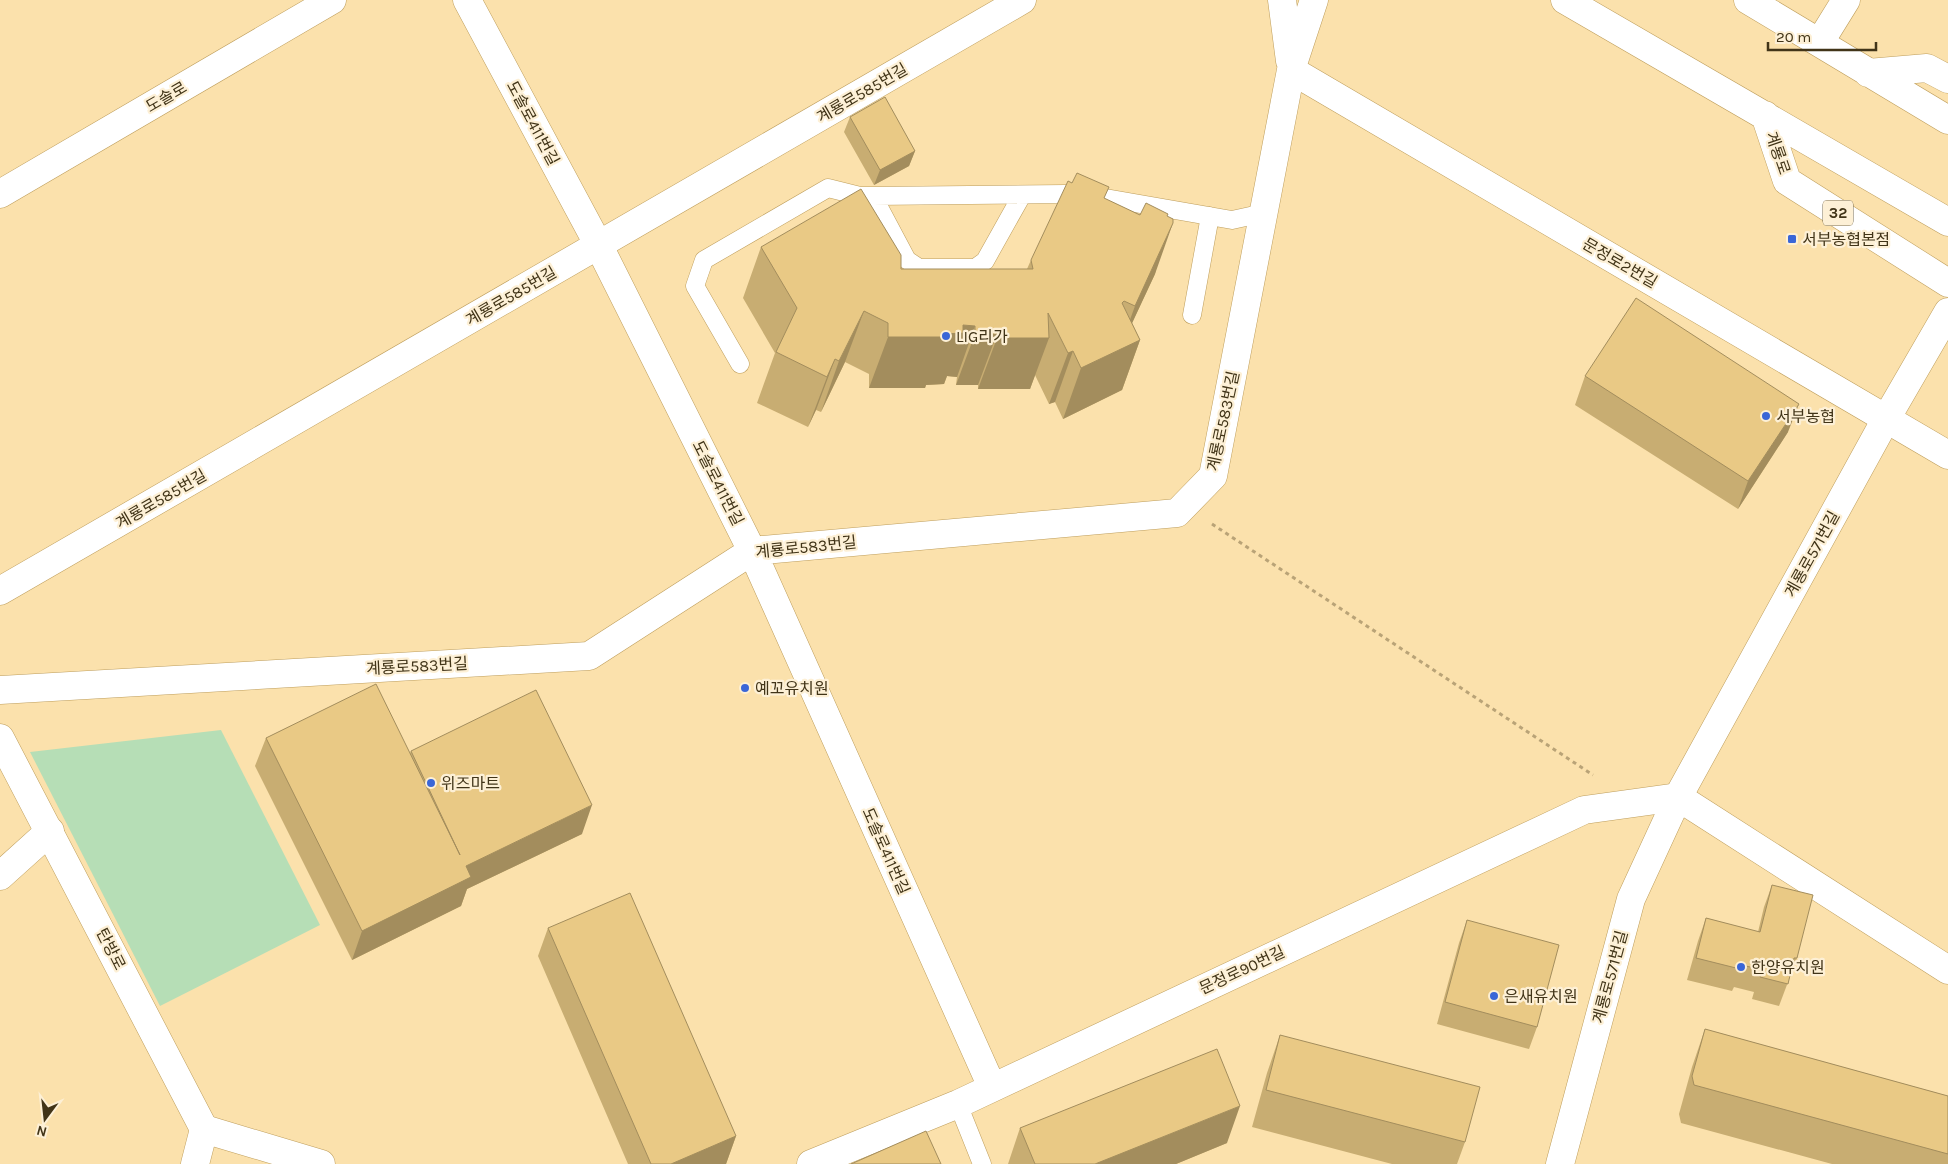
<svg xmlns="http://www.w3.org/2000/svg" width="1948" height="1164" viewBox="0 0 1948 1164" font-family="Karla,'Noto Sans KR',sans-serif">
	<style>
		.green { fill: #b6deb6 }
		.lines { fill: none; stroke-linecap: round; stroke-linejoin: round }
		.service-casing { stroke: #be9e5c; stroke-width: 19 }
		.minor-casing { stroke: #be9e5c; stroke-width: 29 }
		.tertiary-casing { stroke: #be9e5c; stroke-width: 29 }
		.primary-casing { stroke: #be9e5c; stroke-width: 29 }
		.path { stroke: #b9a377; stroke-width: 3; stroke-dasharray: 4 4; stroke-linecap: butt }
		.service { stroke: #fff; stroke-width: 18 }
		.minor { stroke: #fff; stroke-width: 28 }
		.tertiary { stroke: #fff; stroke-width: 28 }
		.primary { stroke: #fff; stroke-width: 28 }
		.wall { fill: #c8ad72 }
		.shaded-wall { fill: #a38d5d }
		.building { fill: #e9c985; stroke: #a38d5d }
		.poi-dot { fill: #3a66d7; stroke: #fdf0d6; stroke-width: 2 }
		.labels { text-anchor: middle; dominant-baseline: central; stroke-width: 4.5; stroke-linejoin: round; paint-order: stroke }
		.shield { fill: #fdf0d6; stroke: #796c51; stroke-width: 1 }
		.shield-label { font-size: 15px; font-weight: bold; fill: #413418 }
		.street-label { font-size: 16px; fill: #413418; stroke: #fdf0d6 }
		.poi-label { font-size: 16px; fill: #413418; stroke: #fdf0d6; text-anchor: start }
	</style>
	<rect width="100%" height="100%" fill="#fbe1ac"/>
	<path class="green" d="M221,730l99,195 -160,81 -130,-254z"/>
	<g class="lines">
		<defs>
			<path id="service" d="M873,196l34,64 12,8h56l10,-7 37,-66
				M1192,315l18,-99
				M740,364l-45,-78 9,-26 124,-72 32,8h13l193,-2 28,2 138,24 32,-7
				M958,1104l24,60"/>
			<path id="minor" d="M467,0l132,246 153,305 240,536
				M1282,0l8,61
				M1820,42l26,-42
				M1291,70l657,385
				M0,591l1022,-591
				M0,690l589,-34 163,-105 425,-38 36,-37 78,-406 23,-70
				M0,876l50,-45
				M204,1129l117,35
				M811,1164l147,-60 626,-294 94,-13 270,173"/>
			<path id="tertiary" d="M0,194l332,-194
				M0,738l204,391 -9,35
				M1560,1164l71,-265 47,-102 208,-378 62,-107"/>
			<path id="primary" d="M1565,0l383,222
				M1748,0l200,120
				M1868,73l59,-5 21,11
				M1765,115l22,66 161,102"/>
		</defs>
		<use href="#service" class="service-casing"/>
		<use href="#minor" class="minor-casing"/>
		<use href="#tertiary" class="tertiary-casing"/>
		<use href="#primary" class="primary-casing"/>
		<path class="path" d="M1212,524l381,251"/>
		<use href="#service" class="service"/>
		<use href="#minor" class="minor"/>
		<use href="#tertiary" class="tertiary"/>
		<use href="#primary" class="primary"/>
	</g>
	<path class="wall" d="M850,117l65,34 -6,15 -35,19 -30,-53z
		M1105,199l35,16 27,2 -12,57 -23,49 8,17 -18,50 -59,29 -8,-17 -6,2 -14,-29 -5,14h-52v-4h-22l1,-8 -10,-1 -3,8 -18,1 -1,3h-56v-14l-24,-12 -24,50 -5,-2 -8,17 -51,-24 18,-50 -32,-55 18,-51 140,22h126l4,-9z
		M1585,376l203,56 -50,77 -163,-104z
		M266,738l144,15 1,-2 171,83 -115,55 -6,17 -109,54 -97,-194z
		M1772,885l25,73 -18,48 -27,-7 2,-7 -20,-5 -2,4 -45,-11 11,-39 8,-23 52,14 6,-25z
		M1467,920l70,107 -8,22 -92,-25 22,-81z
		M548,928l188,208 -10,28h-98l-90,-208z
		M1705,1029l243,67v68h-116l-151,-41 -2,-9 13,-47z
		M1280,1035l185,107 -8,22h-65l-140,-37 15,-54z
		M1020,1128l207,15 -51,21h-168z"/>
	<path class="shaded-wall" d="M915,151l-6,15 -35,19 6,-15z
		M1173,223l-18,51 -35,75 20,-9 -18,50 -59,29 18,-51 38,-18 16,-44z
		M864,311l-19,51 -24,50 18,-51z
		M963,325l12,1 -18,51 -10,-1 -3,8 -18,1 -1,3h-56l19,-51 55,-3z
		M975,334h22l-19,51h-22z
		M997,338h52l-19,51h-52z
		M1073,351l-18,51 -6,2 19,-51z
		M835,359l-19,51 -8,17 19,-50z
		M1799,404l-11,28 -50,77 10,-28z
		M592,805l-10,29 -115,55 -6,17 -109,54 10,-29 104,-65z
		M1240,1106l-13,37 -51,21h-81z
		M736,1136l-10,28h-55z"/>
	<path class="building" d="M885,97l30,54 -35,19 -30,-53z
		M1077,173l32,14 -5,11 36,17 6,-12 22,11 -1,2 6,3v4l-38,83 -11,-5 -2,2 18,37 -59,28 -8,-17 -5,2 -20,-40 1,25h-52v-4h-22v-8l-12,-1v8l-20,1v3h-55v-14l-24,-12 -25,50 -4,-2 -8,18 -51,-25 21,-44 -36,-61 100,-58 40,66v14h132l-2,-9 37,-79 4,2z
		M1636,298l163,106 -51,77 -163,-105z
		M376,684l84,171 -49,-104 125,-61 56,115 -126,61 5,11 -109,54 -96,-193z
		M1772,885l41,10 -16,63h-3l-6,26 -28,-7 2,-7 -20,-5 -2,4 -44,-11 10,-40 54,14z
		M630,893l106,243 -65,28h-20l-103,-236z
		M1467,920l92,25 -22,82 -92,-25z
		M1705,1029l243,67v58l-254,-69 -2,-9z
		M1280,1035l200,52 -15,55 -199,-52z
		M1217,1049l23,57 -145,58h-60l-15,-36z
		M926,1131l15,33h-90z"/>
	<g class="poi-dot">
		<rect x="1787" y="234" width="10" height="10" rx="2.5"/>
		<circle cx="946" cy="336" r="5"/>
		<circle cx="1766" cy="416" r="5"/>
		<circle cx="745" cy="688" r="5"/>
		<circle cx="431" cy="783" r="5"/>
		<circle cx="1741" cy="967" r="5"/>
		<circle cx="1494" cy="996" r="5"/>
	</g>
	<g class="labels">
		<rect class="shield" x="1823" y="200.5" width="30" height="25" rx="4"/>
		<g class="shield-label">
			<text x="1838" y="213">32</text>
		</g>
		<g class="street-label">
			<text transform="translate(862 93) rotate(-30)">계룡로585번길</text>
			<text transform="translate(166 97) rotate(-30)">도솔로</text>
			<text transform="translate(533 123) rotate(62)">도솔로411번길</text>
			<text transform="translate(1778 153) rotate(71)">계룡로</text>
			<text transform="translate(1620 263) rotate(30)">문정로2번길</text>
			<text transform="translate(511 296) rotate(-30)">계룡로585번길</text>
			<text transform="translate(1223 421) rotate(-78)">계룡로583번길</text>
			<text transform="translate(718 483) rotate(63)">도솔로411번길</text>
			<text transform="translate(161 499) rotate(-30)">계룡로585번길</text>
			<text transform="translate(806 547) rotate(-6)">계룡로583번길</text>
			<text transform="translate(1812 554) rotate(-61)">계룡로571번길</text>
			<text transform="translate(417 666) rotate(-3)">계룡로583번길</text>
			<text transform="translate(886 851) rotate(66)">도솔로411번길</text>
			<text transform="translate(111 949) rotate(63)">탄방로</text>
			<text transform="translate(1242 970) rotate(-25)">문정로90번길</text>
			<text transform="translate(1610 977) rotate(-75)">계룡로571번길</text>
		</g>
		<g class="poi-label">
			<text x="1802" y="239">서부농협본점</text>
			<text x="956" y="336">LIG리가</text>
			<text x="1776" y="416">서부농협</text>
			<text x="755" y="688">예꼬유치원</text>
			<text x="441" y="783">위즈마트</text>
			<text x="1751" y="967">한양유치원</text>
			<text x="1504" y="996">은새유치원</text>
		</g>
	</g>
	<g transform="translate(45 1119) rotate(195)" stroke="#fdf0d6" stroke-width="4" paint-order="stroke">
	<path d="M0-4L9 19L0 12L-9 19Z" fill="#413418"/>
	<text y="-8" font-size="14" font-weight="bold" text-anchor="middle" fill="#413418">N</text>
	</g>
	<path d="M1768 42v8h108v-8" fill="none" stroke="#413418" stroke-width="2.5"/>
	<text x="1776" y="42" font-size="15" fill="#413418" stroke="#fdf0d6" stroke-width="4" paint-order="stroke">20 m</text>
</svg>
